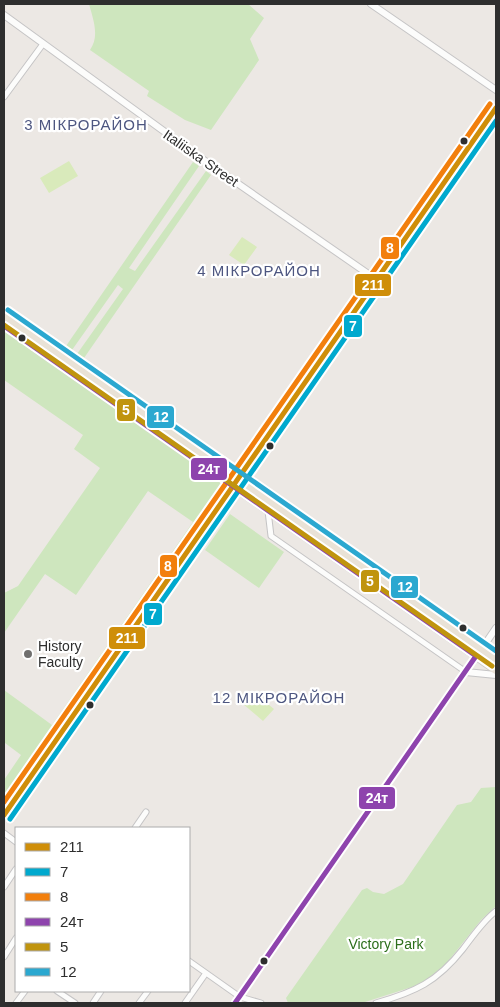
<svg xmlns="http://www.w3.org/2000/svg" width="500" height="1007" viewBox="0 0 500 1007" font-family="Arial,sans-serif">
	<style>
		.green { fill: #cee6be }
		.pitch { fill: #d9eabb }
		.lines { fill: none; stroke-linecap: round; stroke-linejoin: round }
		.minor-casing { stroke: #c5c4c5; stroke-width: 7 }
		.tertiary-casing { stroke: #c5c4c5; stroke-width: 8 }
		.secondary-casing { stroke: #c5c4c5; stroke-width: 9 }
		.trunk-casing { stroke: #c6c5c4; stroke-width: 9 }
		.minor { stroke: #fcfcfb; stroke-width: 5 }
		.tertiary { stroke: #fcfcfb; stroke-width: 6 }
		.secondary { stroke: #fcfcfb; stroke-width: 7 }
		.trunk { stroke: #e9e2d6; stroke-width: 8 }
		.bus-1-casing { stroke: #fff; stroke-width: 9 }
		.bus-2-casing { stroke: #fff; stroke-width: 9 }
		.bus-3-casing { stroke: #fff; stroke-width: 9 }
		.bus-4-casing { stroke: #fff; stroke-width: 9 }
		.bus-5-casing { stroke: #fff; stroke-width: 9 }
		.bus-6-casing { stroke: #fff; stroke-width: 9 }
		.bus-1 { stroke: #cf8e09; stroke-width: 5 }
		.bus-2 { stroke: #00a9ce; stroke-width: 5 }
		.bus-3 { stroke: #f27f0c; stroke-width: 5 }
		.bus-4 { stroke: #8e44ad; stroke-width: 5 }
		.bus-5 { stroke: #c0940e; stroke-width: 5 }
		.bus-6 { stroke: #2ba8d0; stroke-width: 5 }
		.bus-dot { fill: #2e2e2e; stroke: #fff; stroke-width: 2 }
		.poi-dot { fill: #706f6e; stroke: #fff; stroke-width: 2 }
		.labels { text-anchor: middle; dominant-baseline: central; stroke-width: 4.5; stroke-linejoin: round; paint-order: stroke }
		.street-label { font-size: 14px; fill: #2e2e2e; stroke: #fff }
		.poi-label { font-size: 14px; fill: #2e2e2e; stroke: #fff; text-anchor: start }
		.park-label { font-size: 14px; fill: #2c6e1b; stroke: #fff }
		.neighbourhood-label { font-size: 15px; letter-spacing: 1px; fill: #4d5680; stroke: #fff }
		.line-badge { stroke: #fff; stroke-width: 2 }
		.badge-label { font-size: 14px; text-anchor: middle; font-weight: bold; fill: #fff }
	</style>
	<rect width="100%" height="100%" fill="#ece8e4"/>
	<path class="green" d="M89,4h159l16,14 -14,21 9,21 -48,70 -26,-10 -38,-24 2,-5 -59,-41c10,-14 3,-31 -1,-46z
		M193,162l6,4 -70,102 6,3 71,-100 5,4 -127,183 -7,-4 46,-65 -5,-4 -46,65 -6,-4z
		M4,330l135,94v2l49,34 1,-1 41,29 -226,322v-30l17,-25 -16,-12 -1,2v-55l48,35 141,-203 -45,-31 -72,104 -31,-21 -41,59v-40l14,-7 82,-118 -26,-19 9,-14 -79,-55z
		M230,514l54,38 -25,36 -54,-38z
		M496,787v119l-15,14 -35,44 -21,17 -13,6 -50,16h-74l-2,-5 76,-108 5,-2 6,4 11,2 19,-10 54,-79 14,-3 10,-14z"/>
	<path class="pitch" d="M69,161l9,15 -29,17 -9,-15z
		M242,237l15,10 -13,18 -15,-10z
		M253,692l21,17 -11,12 -20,-17z"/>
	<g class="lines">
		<defs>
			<path id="minor" d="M4,97l39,-53
				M268,511l3,25 195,136
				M135,828l11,-16
				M4,833l12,9
				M4,887l12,-18
				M4,957l12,-19
				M189,961l51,36 21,6
				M57,991l18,12
				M16,1003l9,-12
				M93,1003l8,-12
				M139,1003l9,-12
				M185,1003l21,-30
				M376,1003c39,-11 61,-21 87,-54 10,-13 20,-28 33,-38"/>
			<path id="tertiary" d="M371,4l125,86
				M4,15l194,141 179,124
				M481,650l15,-22
				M466,672l30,3
				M235,1003l241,-347"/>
			<path id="secondary" d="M238,480l258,-372
				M4,815l230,-328"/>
			<path id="trunk" d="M4,316l492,344
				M4,326l492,344"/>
		</defs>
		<use href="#minor" class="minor-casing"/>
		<use href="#tertiary" class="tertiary-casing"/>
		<use href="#secondary" class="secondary-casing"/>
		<use href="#trunk" class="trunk-casing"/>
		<use href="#minor" class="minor"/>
		<use href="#tertiary" class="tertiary"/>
		<use href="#secondary" class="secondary"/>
		<use href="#trunk" class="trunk"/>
		<defs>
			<path id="bus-1" d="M4,815l492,-707"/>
			<path id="bus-2" d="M10,819l486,-698"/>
			<path id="bus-3" d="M4,802l486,-698"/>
			<path id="bus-4" d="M4,326l472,330 -241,347"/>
			<path id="bus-5" d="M4,325l488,341"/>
			<path id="bus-6" d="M8,310l488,341"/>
		</defs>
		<use href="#bus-1" class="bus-1-casing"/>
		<use href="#bus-2" class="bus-2-casing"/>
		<use href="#bus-3" class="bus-3-casing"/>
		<use href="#bus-4" class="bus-4-casing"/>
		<use href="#bus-5" class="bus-5-casing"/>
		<use href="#bus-6" class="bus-6-casing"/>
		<use href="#bus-1" class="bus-1"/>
		<use href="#bus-2" class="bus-2"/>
		<use href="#bus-3" class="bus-3"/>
		<use href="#bus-4" class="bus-4"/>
		<use href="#bus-5" class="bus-5"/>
		<use href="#bus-6" class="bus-6"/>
	</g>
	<g class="bus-dot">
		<circle cx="464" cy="141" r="4.5"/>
		<circle cx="22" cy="338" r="4.5"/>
		<circle cx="270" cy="446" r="4.5"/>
		<circle cx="463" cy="628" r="4.5"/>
		<circle cx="90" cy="705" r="4.5"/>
		<circle cx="264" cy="961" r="4.5"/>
	</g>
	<circle class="poi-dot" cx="28" cy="654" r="5"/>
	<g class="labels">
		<g class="street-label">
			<text transform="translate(201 158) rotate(35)">Italiiska Street</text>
		</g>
		<g class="poi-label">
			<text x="38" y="646">History<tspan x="38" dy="16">Faculty</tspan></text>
		</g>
		<g class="park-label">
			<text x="386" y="944">Victory Park</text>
		</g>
		<g class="neighbourhood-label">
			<text x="86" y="124">3 МІКРОРАЙОН</text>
			<text x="259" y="270">4 МІКРОРАЙОН</text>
			<text x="279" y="697">12 МІКРОРАЙОН</text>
		</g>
	</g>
	<g class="line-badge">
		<rect x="380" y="236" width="20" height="24" rx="5" fill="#f27f0c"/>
		<rect x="354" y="273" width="38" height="24" rx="5" fill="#cf8e09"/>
		<rect x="343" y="314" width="20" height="24" rx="5" fill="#00a9ce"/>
		<rect x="116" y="398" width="20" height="24" rx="5" fill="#c0940e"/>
		<rect x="146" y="405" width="29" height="24" rx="5" fill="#2ba8d0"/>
		<rect x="190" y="457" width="38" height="24" rx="5" fill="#8e44ad"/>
		<rect x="159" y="554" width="19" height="24" rx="5" fill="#f27f0c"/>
		<rect x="360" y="569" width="20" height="24" rx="5" fill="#c0940e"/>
		<rect x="390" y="575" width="29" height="24" rx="5" fill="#2ba8d0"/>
		<rect x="143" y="602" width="20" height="24" rx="5" fill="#00a9ce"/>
		<rect x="108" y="626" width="38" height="24" rx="5" fill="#cf8e09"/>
		<rect x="358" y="786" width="38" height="24" rx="5" fill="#8e44ad"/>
	</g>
	<g class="badge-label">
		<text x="390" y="253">8</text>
		<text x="373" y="290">211</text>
		<text x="353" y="331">7</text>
		<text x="126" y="415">5</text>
		<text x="161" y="422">12</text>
		<text x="209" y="474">24т</text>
		<text x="168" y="571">8</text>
		<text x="370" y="586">5</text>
		<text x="405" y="592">12</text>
		<text x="153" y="619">7</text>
		<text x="127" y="643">211</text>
		<text x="377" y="803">24т</text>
	</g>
	<rect width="500" height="1007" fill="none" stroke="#2e2e2e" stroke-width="10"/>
	<rect x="15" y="827" width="175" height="165" fill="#ffffff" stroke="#ababab"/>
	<rect x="25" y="843" width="25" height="8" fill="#cf8e09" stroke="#ababab"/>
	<text x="60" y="852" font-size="15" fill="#2e2e2e">211</text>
	<rect x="25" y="868" width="25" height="8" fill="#00a9ce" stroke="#ababab"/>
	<text x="60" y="877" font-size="15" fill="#2e2e2e">7</text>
	<rect x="25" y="893" width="25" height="8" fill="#f27f0c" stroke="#ababab"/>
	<text x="60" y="902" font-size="15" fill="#2e2e2e">8</text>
	<rect x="25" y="918" width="25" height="8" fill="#8e44ad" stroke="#ababab"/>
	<text x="60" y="927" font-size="15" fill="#2e2e2e">24т</text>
	<rect x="25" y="943" width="25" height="8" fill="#c0940e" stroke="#ababab"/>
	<text x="60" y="952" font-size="15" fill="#2e2e2e">5</text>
	<rect x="25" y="968" width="25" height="8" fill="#2ba8d0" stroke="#ababab"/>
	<text x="60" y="977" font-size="15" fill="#2e2e2e">12</text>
</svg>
